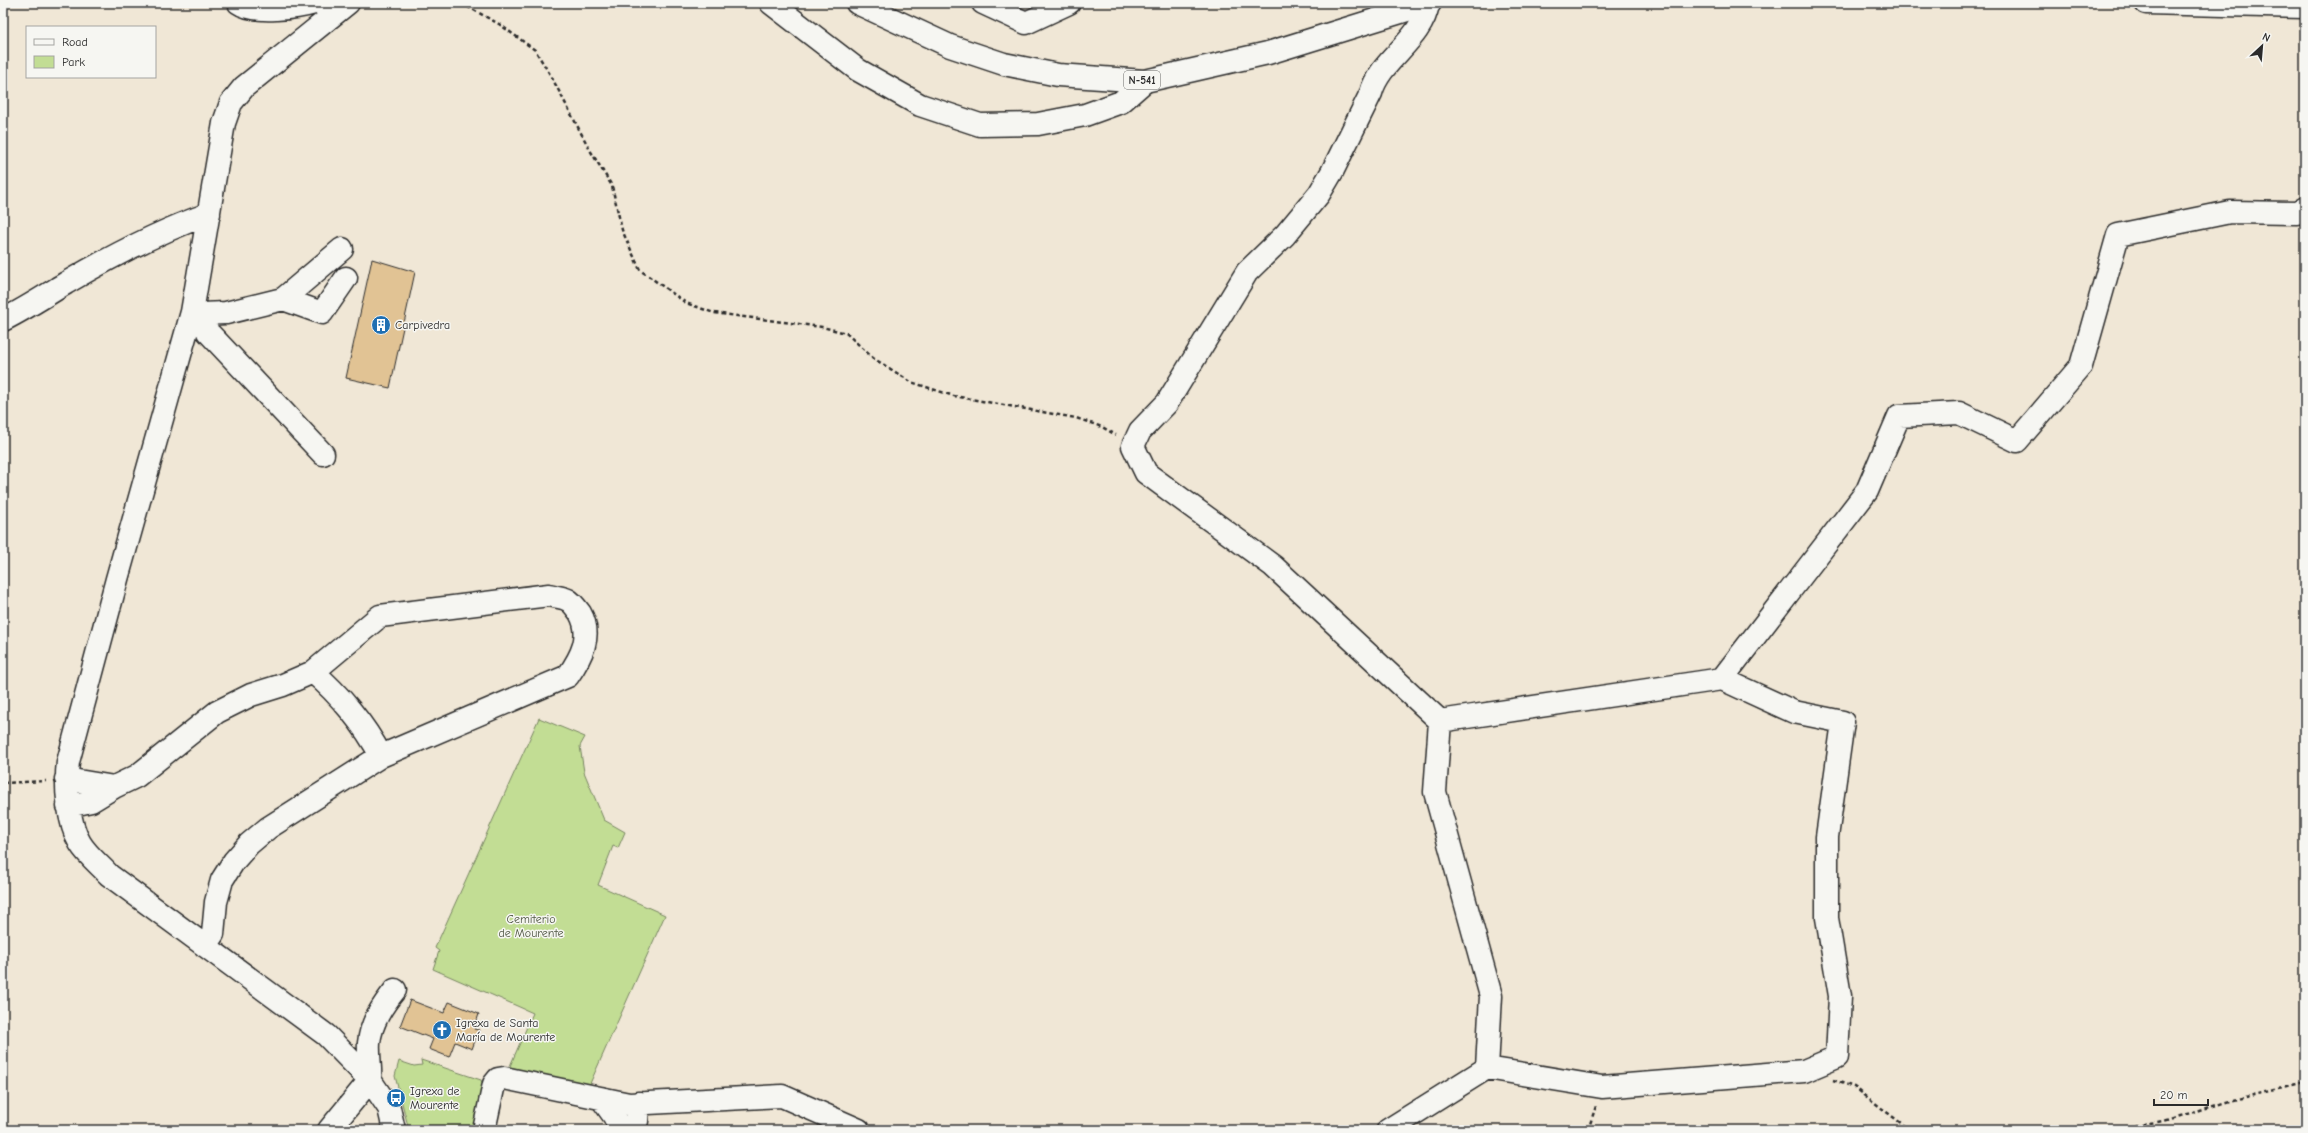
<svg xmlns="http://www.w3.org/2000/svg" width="2308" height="1133" viewBox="0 0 2308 1133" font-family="'Comic Neue',sans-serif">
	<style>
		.green { fill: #c2dd94; stroke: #768460 }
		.building { fill: #e1c394; stroke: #2b2b2b }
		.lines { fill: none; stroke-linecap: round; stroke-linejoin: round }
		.minor-casing { stroke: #2b2b2b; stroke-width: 25 }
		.highway-casing { stroke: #2b2b2b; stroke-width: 25 }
		.path { stroke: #2b2b2b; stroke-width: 2.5; stroke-dasharray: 4 3; stroke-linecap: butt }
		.minor { stroke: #f6f6f2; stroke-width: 22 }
		.highway { stroke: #f6f6f2; stroke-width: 22 }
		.labels { text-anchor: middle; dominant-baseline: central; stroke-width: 3; stroke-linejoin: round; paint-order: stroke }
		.shield { fill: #f6f6f2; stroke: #686867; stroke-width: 1 }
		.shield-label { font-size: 11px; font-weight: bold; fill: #2b2b2b }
		.poi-label { font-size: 12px; fill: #2b2b2b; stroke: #f6f6f2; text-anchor: start }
		.park-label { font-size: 12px; fill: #515845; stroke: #f6f6f2 }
	</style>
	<rect width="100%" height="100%" fill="#f0e7d6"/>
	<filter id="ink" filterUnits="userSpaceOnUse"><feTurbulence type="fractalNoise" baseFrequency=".025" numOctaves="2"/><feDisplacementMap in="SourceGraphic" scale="8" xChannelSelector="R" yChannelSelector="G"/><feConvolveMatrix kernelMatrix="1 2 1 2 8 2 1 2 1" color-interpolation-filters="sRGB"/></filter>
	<g filter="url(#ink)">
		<path class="green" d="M539,718l46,19 -5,9 4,26 20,48 21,12 -7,16 -5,-2 -15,39 67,30 -77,173 -81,-15 26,-60 -100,-44 6,-18 -4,-3z
			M421,1060l60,20 3,8 -4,42h-71l-14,-54 4,-15 15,5 8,-1z"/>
		<path class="building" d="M372,259l43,13 -25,116 -44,-10z
			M410,1000l34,13 5,-11 30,12 -5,15 5,1 -7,19 -17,-7 -6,15 -20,-8 4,-10 -33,-13z"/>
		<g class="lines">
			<defs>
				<path id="minor" d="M239,3c15,11 59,5 76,0
					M348,3l-104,84 -13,16 -7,20 -32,189 -75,267 -49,183c-3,23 0,61 12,81 7,12 20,22 29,32l217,160 44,45 19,28 5,22
					M771,3l87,67 62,35 60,20 58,-1 47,-9 36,-13 24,-21
					M983,3l43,20 43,-20
					M283,299l39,14 24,-35
					M192,312l9,2 25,-1 57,-14 59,-50
					M201,314l7,18 115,122
					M3,320c22,-11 42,-24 63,-37 46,-27 93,-52 143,-69
					M313,672c26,22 52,53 68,84
					M1440,721l282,-42 145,-188 32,-75 60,-3 58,28 64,-75 37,-131 112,-23 67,1 8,-5
					M66,779l48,8
					M68,806l23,-5 23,-14 23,-11 80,-64 34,-17 32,-10 30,-13 67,-56 169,-21c6,2 14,2 19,5 4,2 9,9 12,13 13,23 1,44 -12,63l-187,80 -113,72 -19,16 -15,17 -12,19 -6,22 -3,32 -8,12
					M1487,1068l115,19 202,-16 33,-14 3,-61 -13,-78v-81l16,-115 -49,-10 -72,-33
					M601,1098l13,18 7,14
					M329,1130l41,-50c1,-12 -2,-25 -1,-37 2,-21 14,-38 26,-53
					M484,1130l10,-46 4,-5 6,-1 125,26 153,-8 77,34
					M633,1130l4,-9 1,-18
					M1388,1130l99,-62 4,-72 -56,-204 5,-71 -167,-155 -127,-93 -13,-27 7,-15 27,-28 80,-131 38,-37 34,-41 13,-22 39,-79c9,-34 51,-52 57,-89"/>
				<path id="highway" d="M857,3l93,43 54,18 54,11 87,6 123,-28 162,-50
					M2146,3l159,4"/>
			</defs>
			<use href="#minor" class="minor-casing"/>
			<use href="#highway" class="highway-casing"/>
			<path class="path" d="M461,3l38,21 36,26 16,26 39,74 22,36 10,44 18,40 46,33 28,10 108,14 24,6 27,25 38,24 43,14 122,22 26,9 14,8
				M3,783l43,-2
				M1833,1080l21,7 56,43
				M1588,1130l8,-24
				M2109,1130l54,-9 69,-21 73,-17"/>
			<use href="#minor" class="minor"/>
			<use href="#highway" class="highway"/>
		</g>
	</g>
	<defs>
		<symbol id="building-disc" viewBox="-11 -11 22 22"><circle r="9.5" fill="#1f6fb2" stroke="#f6f6f2"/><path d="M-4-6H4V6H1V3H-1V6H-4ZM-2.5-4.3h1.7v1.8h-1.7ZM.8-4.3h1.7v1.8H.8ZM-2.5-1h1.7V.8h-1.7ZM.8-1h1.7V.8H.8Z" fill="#fff"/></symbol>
		<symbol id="church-disc" viewBox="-11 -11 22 22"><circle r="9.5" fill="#1f6fb2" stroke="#f6f6f2"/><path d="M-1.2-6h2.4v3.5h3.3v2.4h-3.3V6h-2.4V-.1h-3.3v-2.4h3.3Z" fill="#fff"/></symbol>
		<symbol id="bus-disc" viewBox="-11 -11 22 22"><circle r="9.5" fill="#1f6fb2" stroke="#f6f6f2"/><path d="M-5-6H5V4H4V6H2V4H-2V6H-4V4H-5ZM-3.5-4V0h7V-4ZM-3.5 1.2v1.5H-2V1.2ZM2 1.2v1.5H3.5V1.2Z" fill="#fff"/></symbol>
	</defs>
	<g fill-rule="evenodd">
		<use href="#building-disc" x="370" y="314" width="22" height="22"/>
		<use href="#church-disc" x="431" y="1019" width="22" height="22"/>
		<use href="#bus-disc" x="385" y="1087" width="22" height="22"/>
	</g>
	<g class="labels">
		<rect class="shield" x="1124" y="71" width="36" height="18" rx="3"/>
		<g class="shield-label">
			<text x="1142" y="80">N-541</text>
		</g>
		<g class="poi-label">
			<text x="395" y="325">Carpivedra</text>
			<text x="456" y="1023">Igrexa de Santa<tspan x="456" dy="14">María de Mourente</tspan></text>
			<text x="410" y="1091">Igrexa de<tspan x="410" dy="14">Mourente</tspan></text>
		</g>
		<g class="park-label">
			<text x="531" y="919">Cemiterio<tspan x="531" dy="14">de Mourente</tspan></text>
		</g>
	</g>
	<rect width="2308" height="1133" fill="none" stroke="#f6f6f2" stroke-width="16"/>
	<rect x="8" y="8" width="2292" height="1117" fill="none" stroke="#2b2b2b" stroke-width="1.5" filter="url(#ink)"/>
	<rect x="26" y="26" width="130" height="52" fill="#f6f6f2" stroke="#a5a5a2"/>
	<rect x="34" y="39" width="20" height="6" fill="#f6f6f2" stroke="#a5a5a2"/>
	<text x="62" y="46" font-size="12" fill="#2b2b2b">Road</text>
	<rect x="34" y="56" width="20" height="12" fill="#c2dd94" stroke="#a5a5a2"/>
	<text x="62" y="66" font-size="12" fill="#2b2b2b">Park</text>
	<g transform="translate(2262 46) rotate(26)" stroke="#f6f6f2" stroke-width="3" paint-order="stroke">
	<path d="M0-3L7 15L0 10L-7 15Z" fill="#2b2b2b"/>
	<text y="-6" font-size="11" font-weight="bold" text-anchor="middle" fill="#2b2b2b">N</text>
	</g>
	<path d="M2154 1099v6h54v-6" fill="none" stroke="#2b2b2b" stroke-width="2"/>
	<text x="2160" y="1099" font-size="12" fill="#2b2b2b" stroke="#f6f6f2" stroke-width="3" paint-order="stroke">20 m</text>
</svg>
